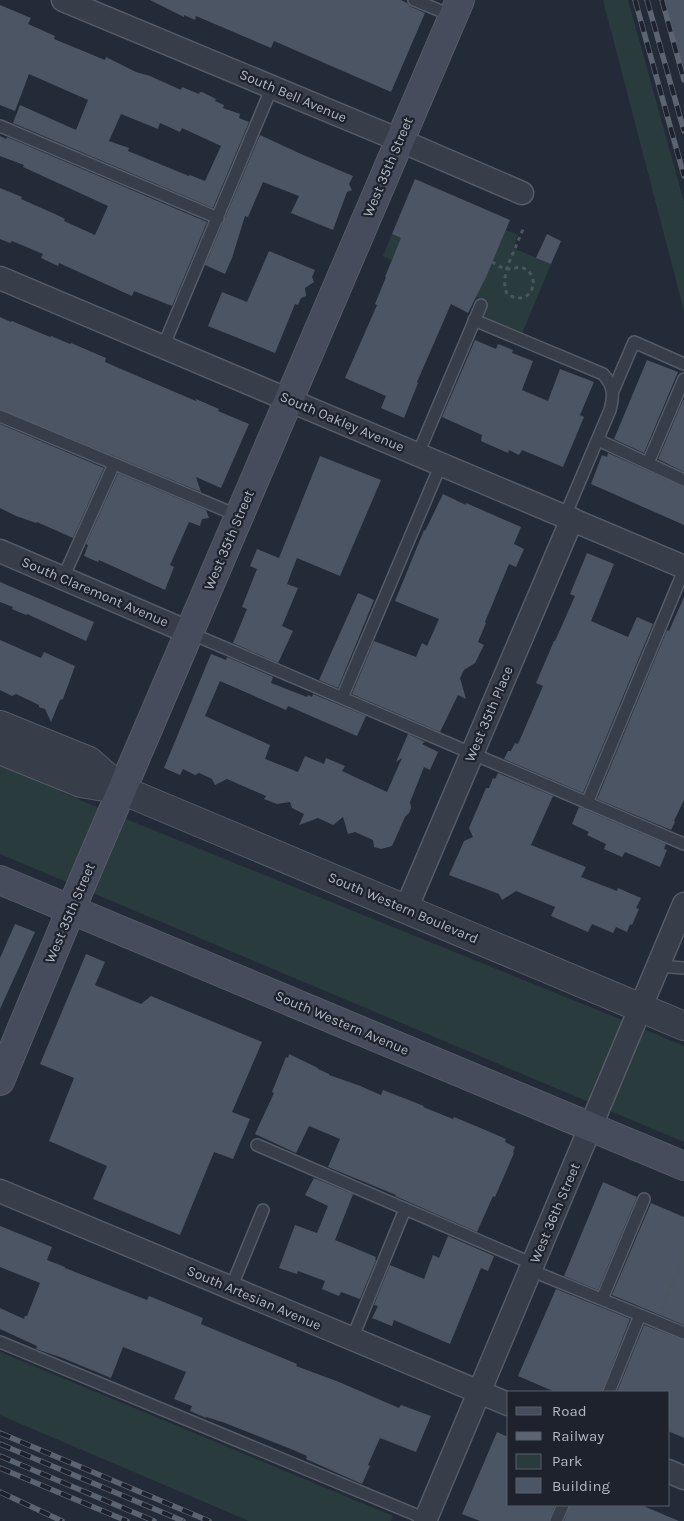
<svg xmlns="http://www.w3.org/2000/svg" width="684" height="1521" viewBox="0 0 684 1521" font-family="Karla,sans-serif">
	<style>
		.green { fill: #2a3b3d }
		.building { fill: #4c5564; fill-rule: evenodd }
		.lines { fill: none; stroke-linecap: round; stroke-linejoin: round }
		.service-casing { stroke: #555b67; stroke-width: 14 }
		.minor-casing { stroke: #555b67; stroke-width: 25 }
		.tertiary-casing { stroke: #555b67; stroke-width: 30 }
		.secondary-casing { stroke: #555b67; stroke-width: 30 }
		.path { stroke: #48575b; stroke-width: 3; stroke-dasharray: 4 4; stroke-linecap: butt }
		.service { stroke: #373d49; stroke-width: 11 }
		.minor { stroke: #373d49; stroke-width: 22 }
		.tertiary { stroke: #373d49; stroke-width: 28 }
		.secondary { stroke: #464c5b; stroke-width: 28 }
		.rail-casing { stroke: #5c6371; stroke-width: 5.5 }
		.rail { stroke: #1d222d; stroke-width: 4; stroke-dasharray: 11; stroke-linecap: butt }
		.labels { text-anchor: middle; dominant-baseline: central; stroke-width: 4.5; stroke-linejoin: round; paint-order: stroke }
		.street-label { font-size: 14px; fill: #b2b8c5; stroke: #1d222d }
	</style>
	<rect width="100%" height="100%" fill="#242b38"/>
	<path class="green" d="M603,0h25l56,202v109z
		M506,230l12,5 -5,13 38,16 -30,72 -40,-17 7,-17 -105,-46 9,-22 95,41z
		M0,765l89,39 521,211 74,31v96l-684,-288z
		M0,1352l393,164 -2,5h-142l-249,-106z"/>
	<path class="building" d="M150,0h251l6,3 4,4 14,6 -34,79 -117,-51 -3,7 -75,-32 -1,4 -11,-5v2z
		M660,0h24v70l-5,1z
		M0,5l31,13 -3,6 27,12 -1,3 51,21 1,-3 30,15 14,4 31,14 1,-3 17,7 1,-2h2l14,7 -1,2 9,4 -1,3 17,6 -1,4 10,4 -36,86 -200,-85 7,-18 56,25 12,-30 -59,-26 -14,37 -15,-6zM121,114l37,15 2,-6 20,9 2,-4 39,18 -16,35 -15,-6 -1,1 -61,-25 1,-3 -20,-7z
		M260,135l41,19 52,22 -4,8 3,6 -5,2 -14,38 -42,-17 8,-17 -36,-14 -15,35 -3,-1 -13,42 -7,16 -20,-9z
		M0,136l6,3 1,-2 200,85 -35,84 -38,-15 -2,5 -73,-33 -1,3 -17,-8 2,-4 -31,-13 -2,2 -10,-4v-51l22,9 -1,2 34,15 10,5 -1,2 31,14 13,-29 -85,-39 1,-2 -24,-9z
		M415,179l95,41 -23,55 -19,38 -17,-9 -34,78 1,1 -14,35 -23,-10 5,-12 -41,-18 32,-73 -2,-1 11,-27h-1l16,-39 -9,-4z
		M547,234l14,7 -10,23 -15,-6z
		M269,251l46,19 -3,7 2,5 -9,6 1,8 -5,2 -3,7 -3,-1 -20,49 -67,-27 14,-34 25,10z
		M0,317l11,5 1,-1 38,16 1,-1 19,8 1,-1 35,15 -1,4 16,7 75,32v-2l23,10 -1,2 31,13 -28,64 -25,-11 5,15 -201,-83z
		M475,340l21,9 2,-5 15,6 -1,3 21,8 -11,29 26,11 12,-32 34,13 -14,33 4,2 -21,50 -41,-17 -3,5 -10,-5 -1,3 -27,-12 1,-6 -40,-18z
		M647,360l31,12 -34,81 -30,-14z
		M683,400h1v72l-26,-13z
		M0,424l104,44 -31,70 -36,-16 -1,1 -20,-7 -16,-8z
		M608,453l76,34v38l-93,-41 11,-29 5,2z
		M320,456l61,24 -41,96 -43,-18 -10,26 11,4 -16,38 11,5 -15,32 -45,-20 14,-34 -5,-2 15,-38 -7,-3 7,-17 22,9z
		M118,473l88,37 3,8 -7,1 -2,7 -11,-4 -19,43 4,2 -9,23 -66,-30 -1,2 -14,-6 4,-11 -2,-1z
		M443,494l23,11v-2l55,24 -7,17 10,5 -8,18 -7,-3 -24,58 1,1 -8,19 6,3 -9,18 -11,7 -4,8 6,21 -8,-4 -18,37 -88,-38 22,-53 42,16 6,-14 5,3 12,-27 -44,-18 29,-71 1,1z
		M587,553l27,11 -23,57 37,16 9,-20 16,7 -70,169 -79,-34 4,-8h3l4,-8 3,1 25,-58 -7,-3 18,-42h1l20,-45 -5,-2z
		M0,582l94,40 -8,19 -59,-27 -1,1 -14,-6 1,-2 -13,-5z
		M358,593l16,7 -36,88 -19,-8z
		M684,597v203l-10,21 1,1 -4,8 -74,-31 70,-169 2,1z
		M0,640l41,18 3,-6 31,14 -12,33 -3,1 -9,22 -6,-13 -6,-2v-2l-23,-11 -4,2 -12,-6z
		M211,654l15,6 1,-3 46,20 -2,6 36,14 1,-2 4,2 1,-3 53,22 -9,20 -69,-30 -2,4 -66,-29 -15,35 65,29 -5,14 33,13 7,-16 19,8 2,-6 19,8 -3,5 45,21 15,-34 -6,4 12,-28 17,8 -3,2 16,8 -8,18 -6,-3 -14,35 1,6 -2,5 -4,4 -13,29 -11,3 -7,-2 -1,-7 -18,-8 -7,2 -5,-17 -10,8 -15,-7 -19,7 5,-11 -12,-6 -2,-6 -13,2 -13,-5 2,-3 -39,-17 -12,6 -3,-6 -13,-6 -4,2 -12,-6 -3,6 -16,-7z
		M498,773l55,23 -22,49 55,22 -5,10 36,14 1,-3 23,10 -5,10 3,1 -7,16 -2,-1 -3,8 -11,-5 -3,6 -21,-9 -4,8 -37,-16 4,-9 -39,-16 -14,9 -3,-6 -50,-19 15,-34 9,-4 -4,-9 17,-40h3l4,-10 2,1z
		M579,807l87,37 -2,5 3,1 -7,17 -35,-15 -3,5 -18,-8 2,-5 -19,-9 2,-3 -17,-8z
		M15,924l20,8 -35,77v-51z
		M86,954l19,8 -10,23 46,19 10,-8 111,46 -30,70 18,7 -17,40 -19,-7 -34,83 -87,-36 14,-33 -58,-25 25,-63 -34,-14z
		M289,1054l29,14v1l11,5v1l29,10 23,10 2,-5 41,16 -1,1 30,12 1,-2 29,12 23,10 -1,3 10,5 -2,5 1,1 -19,44 -2,-1 -16,36 -82,-36 1,-1 -68,-28 12,-28 -31,-13 -13,27 -41,-19 19,-41 -2,-1 14,-35 2,1z
		M314,1178l39,16 -18,46 41,17 -1,2 1,1 -16,39 -19,-7 -2,4 -17,-7 3,-8 -27,-10 -1,3 -18,-6 16,-43 22,8 11,-27 -23,-11z
		M603,1182l34,15 -39,93 -34,-14z
		M651,1203l33,14v108l-72,-30z
		M0,1226l52,21 -5,13 18,7v1l82,32 2,-4 54,22 -2,6 96,40 -1,2 43,16 60,26 2,-3 30,11 -15,36 -36,-14 -12,27 2,1 -8,18 -56,-25 1,-3 -16,-7 -66,-26 -19,-6v1l-16,-7 2,-5 -18,-7 12,-27 -63,-25 -12,31 -51,-21 -24,-8 1,-3 -37,-17v-21l24,11 1,-3h2l13,-33 -40,-16z
		M448,1236l46,20 -6,15 -7,-3 -31,76 -56,-24 -2,6 -20,-8 6,-12 -4,-1 16,-40 34,14 9,-24 6,3z
		M556,1289l74,30 -28,73h-47l-37,-16z
		M644,1325l40,15v98l-16,-7v-39h-51z
		M497,1432l11,5v68h47l-6,16h-69l-18,-7z
		M570,1505h71l38,16h-115z"/>
	<g class="lines">
		<defs>
			<path id="service" d="M414,0l39,16
				M0,126l218,92
				M474,320l129,54c11,12 11,21 7,36l-45,106
				M163,347l109,-260
				M613,391l21,-49 50,22
				M0,416l239,100
				M598,440l86,40
				M418,454l63,-149
				M648,463l36,-84
				M63,578l51,-114
				M190,633l494,211
				M342,698l99,-234
				M587,803l97,-233
				M658,966l26,2
				M257,1145l276,119
				M530,1270l154,63
				M231,1288l32,-78
				M602,1299l42,-100
				M352,1339l53,-130
				M0,1342l426,177
				M609,1392l31,-77
				M556,1521l7,-16"/>
			<path id="minor" d="M63,0l336,140 123,53
				M0,278l684,289
				M0,551l190,82
				M406,909l166,-390
				M0,1191l508,213
				M668,1471l16,7
				M425,1521l259,-617"/>
			<path id="tertiary" d="M0,725l89,36 33,29
				M0,750l81,33 41,7 562,236"/>
			<path id="secondary" d="M0,880l684,286
				M0,1081l82,-198 378,-883"/>
		</defs>
		<use href="#service" class="service-casing"/>
		<use href="#minor" class="minor-casing"/>
		<use href="#tertiary" class="tertiary-casing"/>
		<use href="#secondary" class="secondary-casing"/>
		<path class="path" d="M492,262c4,2 10,7 15,7 9,0 15,-5 22,3 9,9 3,27 -11,26 -4,0 -7,-2 -11,-4 -4,-9 -2,-20 1,-29l16,-38
			M661,1310l23,-54"/>
		<use href="#service" class="service"/>
		<use href="#minor" class="minor"/>
		<use href="#tertiary" class="tertiary"/>
		<use href="#secondary" class="secondary"/>
		<defs>
			<path id="rail" d="M635,0l49,176
				M647,0l37,131
				M662,0l22,80
				M0,1433l209,88
				M0,1444l183,77
				M0,1456l154,65
				M0,1468l127,53
				M0,1492l62,29"/>
		</defs>
		<use href="#rail" class="rail-casing"/>
		<use href="#rail" class="rail"/>
	</g>
	<g class="labels">
		<g class="street-label">
			<text transform="translate(293 96) rotate(23)">South Bell Avenue</text>
			<text transform="translate(388 167) rotate(-67)">West 35th Street</text>
			<text transform="translate(342 422) rotate(23)">South Oakley Avenue</text>
			<text transform="translate(229 540) rotate(-67)">West 35th Street</text>
			<text transform="translate(95 592) rotate(23)">South Claremont Avenue</text>
			<text transform="translate(489 714) rotate(-67)">West 35th Place</text>
			<text transform="translate(403 908) rotate(23)">South Western Boulevard</text>
			<text transform="translate(70 913) rotate(-67)">West 35th Street</text>
			<text transform="translate(342 1023) rotate(23)">South Western Avenue</text>
			<text transform="translate(555 1213) rotate(-67)">West 36th Street</text>
			<text transform="translate(254 1298) rotate(23)">South Artesian Avenue</text>
		</g>
	</g>
	<rect x="507" y="1391" width="162" height="115" fill="#1d222d" stroke="#595e6a"/>
	<rect x="516" y="1407" width="25" height="8" fill="#464c5b" stroke="#595e6a"/>
	<text x="552" y="1416" font-size="15" fill="#b2b8c5">Road</text>
	<rect x="516" y="1432" width="25" height="8" fill="#5c6371" stroke="#595e6a"/>
	<text x="552" y="1441" font-size="15" fill="#b2b8c5">Railway</text>
	<rect x="516" y="1454" width="25" height="15" fill="#2a3b3d" stroke="#595e6a"/>
	<text x="552" y="1466" font-size="15" fill="#b2b8c5">Park</text>
	<rect x="516" y="1478" width="25" height="15" fill="#4c5564" stroke="#595e6a"/>
	<text x="552" y="1491" font-size="15" fill="#b2b8c5">Building</text>
</svg>
